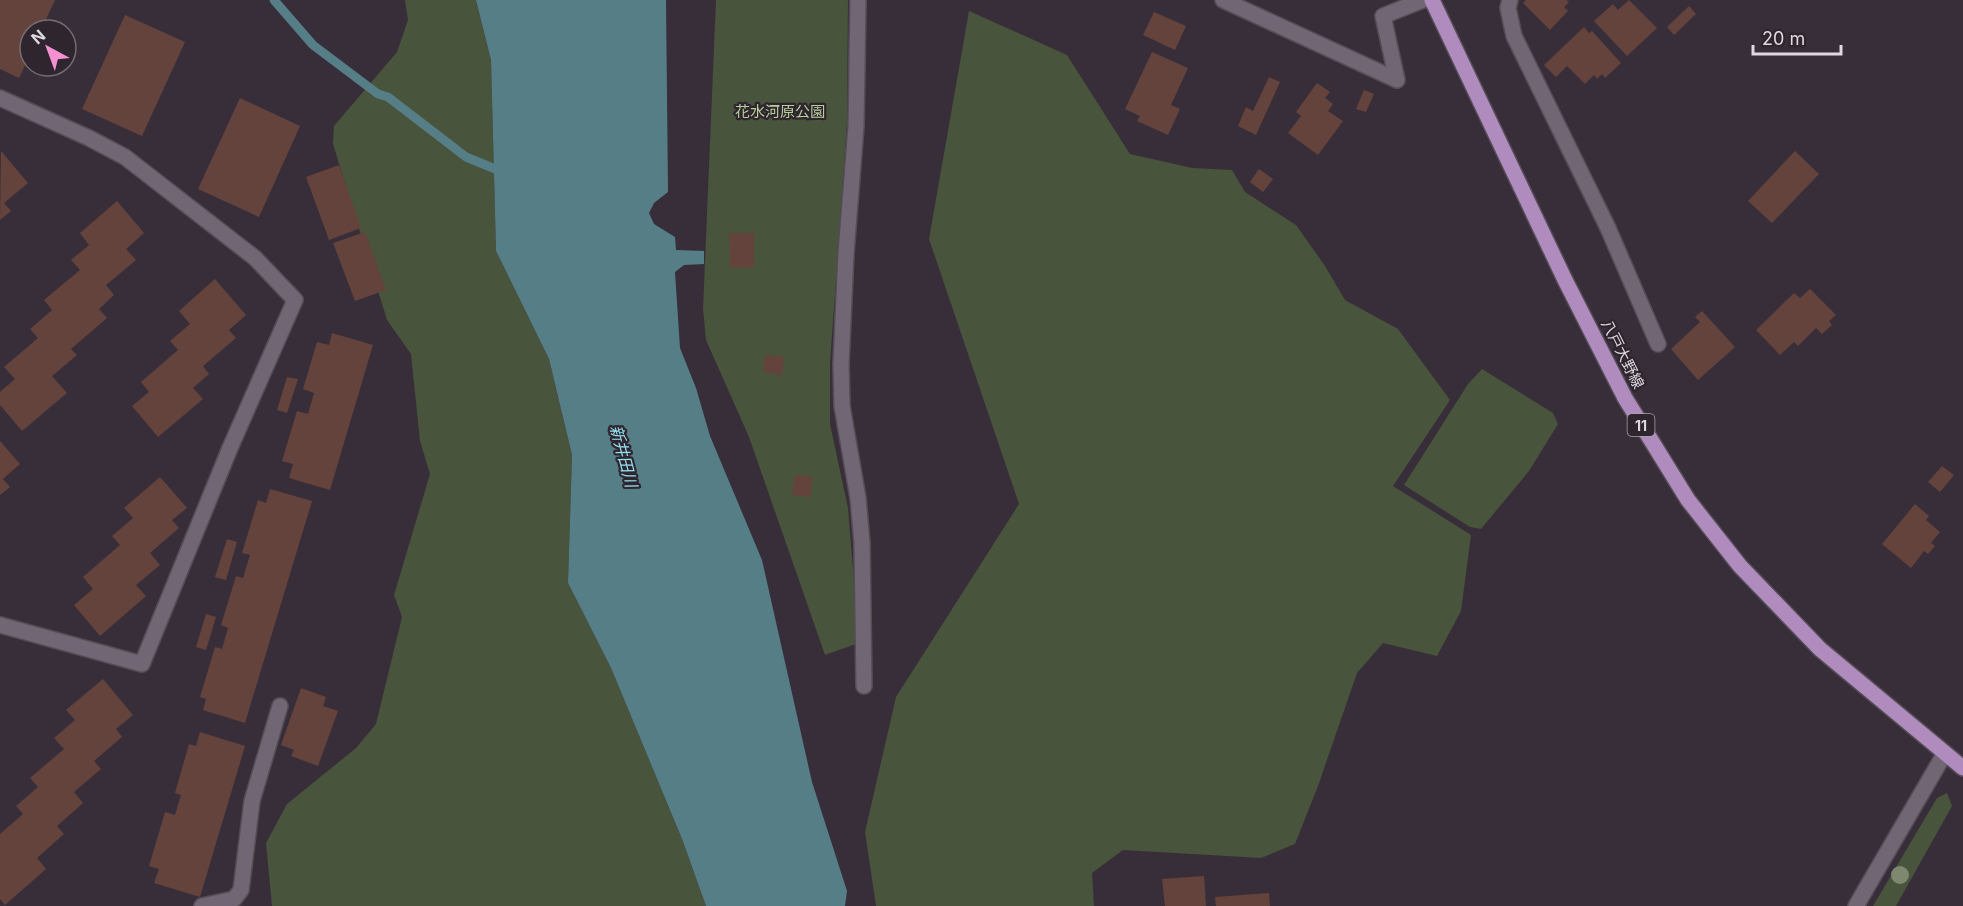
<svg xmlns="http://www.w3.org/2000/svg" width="1963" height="906" viewBox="0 0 1963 906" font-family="Inter,'Noto Sans JP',sans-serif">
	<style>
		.green { fill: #48543b }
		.water { fill: #557e87 }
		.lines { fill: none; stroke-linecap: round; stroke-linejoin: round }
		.stream { stroke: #557e87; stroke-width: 9 }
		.building { fill: #64433c }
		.street-casing { stroke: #544d56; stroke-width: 18 }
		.primary-casing { stroke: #544d56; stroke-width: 18 }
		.street { stroke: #716673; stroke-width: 15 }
		.primary { stroke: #b08cbe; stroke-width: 15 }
		.tree { fill: #7e876f }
		.labels { text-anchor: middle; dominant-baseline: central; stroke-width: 4.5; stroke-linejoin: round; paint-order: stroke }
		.shield { fill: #2e252f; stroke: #a9a2aa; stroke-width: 1.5 }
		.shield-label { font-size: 14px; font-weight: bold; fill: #ded8df }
		.park-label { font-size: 15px; fill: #b7d09a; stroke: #2e252f }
		.street-label { font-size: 15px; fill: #ded8df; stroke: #2e252f }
		.water-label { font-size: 16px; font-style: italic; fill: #94dff0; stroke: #2e252f }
	</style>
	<rect width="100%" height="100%" fill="#382e3a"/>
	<path class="green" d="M405,0h71l15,60 5,191 53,108 23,96 -4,128 43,85 71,171 24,67h-434l-6,-63 21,-39 69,-56 20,-24 26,-107 -8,-22 36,-121 -10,-33 -9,-87 -24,-34 -54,-176 1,-18 63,-74 11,-32z
		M716,0h132l-1,122 -17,242v60l18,84 11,135 -34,12 -76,-218 -43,-97 -3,-31z
		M969,11l98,44 63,99 62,14 40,2 13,22 51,33 29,41 20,34 53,29 52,71 -57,86 78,49 -10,76 -24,45 -54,-13 -26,30 -39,113 -23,58 -34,14 -138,-8 -31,23 2,33h-218l-11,-74 31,-135 123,-193 -90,-265z
		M1482,369l71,44 5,11 -29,47 -48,58 -11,-2 -66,-42 64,-101z
		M1947,793l5,13 -56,100h-23l64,-108z"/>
	<path class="water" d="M476,0h190l2,192 -14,11 -5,10 5,11 21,13 1,13 28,1v13l-20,1 -9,7 5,76 16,40 14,48 52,124 50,222 35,109 -2,15h-139l-24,-67 -71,-171 -43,-85 4,-128 -23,-96 -53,-108 -5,-191z"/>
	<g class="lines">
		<path class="stream" d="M274,0l39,45 65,49 10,3 78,60 39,16"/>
	</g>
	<path class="building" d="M0,0h55l-14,30h-11v25l-11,23 -19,-9z
		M1526,0h40l3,2 -5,5 4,4 -18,19 -27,-27z
		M1629,0l28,28 -30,28 -33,-35 19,-17 5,6z
		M1689,6l7,8 -22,21 -7,-8z
		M1154,12l32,14 -11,24 -32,-15z
		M125,15l60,27 -43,94 -60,-27z
		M1584,27l5,6 3,-2 29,32 -16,15 -3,-4 -5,5 -3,-4 -9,9 -18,-18 -11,11 -12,-12z
		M1152,52l36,16 -17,37 9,4 -12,26 -31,-14 3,-5 -15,-7z
		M1269,77l11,5 -24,53 -18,-9 8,-19 7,4z
		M1317,83l13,9 -5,6 8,6 -5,7 15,10 -25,34 -30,-22 13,-17 -5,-4z
		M1364,90l10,4 -8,18 -10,-3z
		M240,98l60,28 -41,91 -61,-28z
		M1,151l27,32 -24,20 7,8 -11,9z
		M1795,151l24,23 -47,49 -24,-22z
		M339,165l22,63 -32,12 -23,-63z
		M1259,169l14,10 -10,13 -13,-10z
		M117,201l27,32 -18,16 10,11 -30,25 8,10 -15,14 8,9 -36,31 6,6 -25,21 15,17 -45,38 -22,-26v-13l15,-13 -11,-12 34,-29 -8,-9 22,-19 -8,-10 36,-30 -9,-10 18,-15 -9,-12z
		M365,232l21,58 -31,11 -22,-58z
		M729,233h25v34l-24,1z
		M215,279l31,36 -17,15 7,8 -33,28 6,8 -16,14 10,11 -45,38 -26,-31 17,-14 -8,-10 37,-32 -8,-9 20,-17 -11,-13z
		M1810,289l26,26 -7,6 3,4 -10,9 -6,-6 -18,18 -4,-4 -14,13 -24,-25 38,-37 6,5z
		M1702,311l33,36 -37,33 -27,-31 29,-27 -5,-5z
		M332,333l41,12 -43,145 -41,-12 4,-14 -11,-3 15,-50 11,3 6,-21 -11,-4 14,-47 12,3z
		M765,355l19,2 -2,18 -19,-3z
		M287,377l11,2 -11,34 -10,-3z
		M0,441l20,23 -17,15 7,8 -10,8z
		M1942,466l12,9 -14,17 -12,-10z
		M795,475l18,2 -3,20 -18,-2z
		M160,477l27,31 -15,12 7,8 -29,25 10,12 -24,20 10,11 -46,40 -26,-31 19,-16 -10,-12 37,-32 -8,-9 21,-18 -9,-10z
		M270,489l42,12 -67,222 -42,-13 3,-11 -6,-2 15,-50 7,2 6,-21 -7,-3 15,-49 7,2 7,-23 -8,-2 16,-53 8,3z
		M1915,504l14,12 -3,4 14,12 -9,11 4,3 -7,8 -4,-3 -13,17 -29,-24z
		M227,539l10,3 -11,38 -11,-3z
		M206,614l10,3 -10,33 -10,-3z
		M103,679l30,36 -17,14 6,8 -28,24 7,8 -27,23 9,11 -26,23 7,8 -27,24 9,11 -41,36 -5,-6v-65l23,-20 -7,-8 22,-19 -8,-9 34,-29 -10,-11 21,-18 -9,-10z
		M301,688l25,9 -3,9 15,5 -20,55 -27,-10 3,-6 -13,-5z
		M200,732l45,14 -45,151 -46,-14 5,-14 -10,-3 16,-54 10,3 6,-20 -6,-2 14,-49 7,2z
		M1204,876l2,30h-41l-3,-27z
		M1269,893l1,13h-54l-1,-9z"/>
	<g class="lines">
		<defs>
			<path id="street" d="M858,0l-2,126 -10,127 -5,111 1,42 16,92 4,45 2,143
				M1223,0l174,80 -14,-64 40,-16
				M1510,0l-2,8 6,28 94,192 50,116
				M0,98l89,40 36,19 130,101 40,42 -65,148 -88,216 -142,-39
				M202,906l32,-7 7,-9 11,-89 28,-95
				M1856,906l89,-153"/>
			<path id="primary" d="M1432,0l133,280 60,118 63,102 52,66 80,83 143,119"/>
		</defs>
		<use href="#street" class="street-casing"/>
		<use href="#primary" class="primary-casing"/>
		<use href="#street" class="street"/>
		<use href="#primary" class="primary"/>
	</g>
	<circle class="tree" cx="1900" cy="875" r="9"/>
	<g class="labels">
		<rect class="shield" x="1627.5" y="414" width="27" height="22" rx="4.5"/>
		<g class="shield-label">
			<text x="1641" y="425">11</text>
		</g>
		<g class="park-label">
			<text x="780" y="111">花水河原公園</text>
		</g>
		<g class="street-label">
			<text transform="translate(1623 354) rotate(63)">八戸大野線</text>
		</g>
		<g class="water-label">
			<text transform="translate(624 456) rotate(75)">新井田川</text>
		</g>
	</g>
	<g transform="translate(48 48) rotate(319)"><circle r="28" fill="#2e252f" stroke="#746d75" stroke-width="1.5"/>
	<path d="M0-4.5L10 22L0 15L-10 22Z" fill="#f590d1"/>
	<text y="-9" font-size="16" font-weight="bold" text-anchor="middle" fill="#ded8df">N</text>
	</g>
	<path d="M1753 45v9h88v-9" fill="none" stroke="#ded8df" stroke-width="3"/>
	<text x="1762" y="45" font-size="18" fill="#ded8df" stroke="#2e252f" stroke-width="4.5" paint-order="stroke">20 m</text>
</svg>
